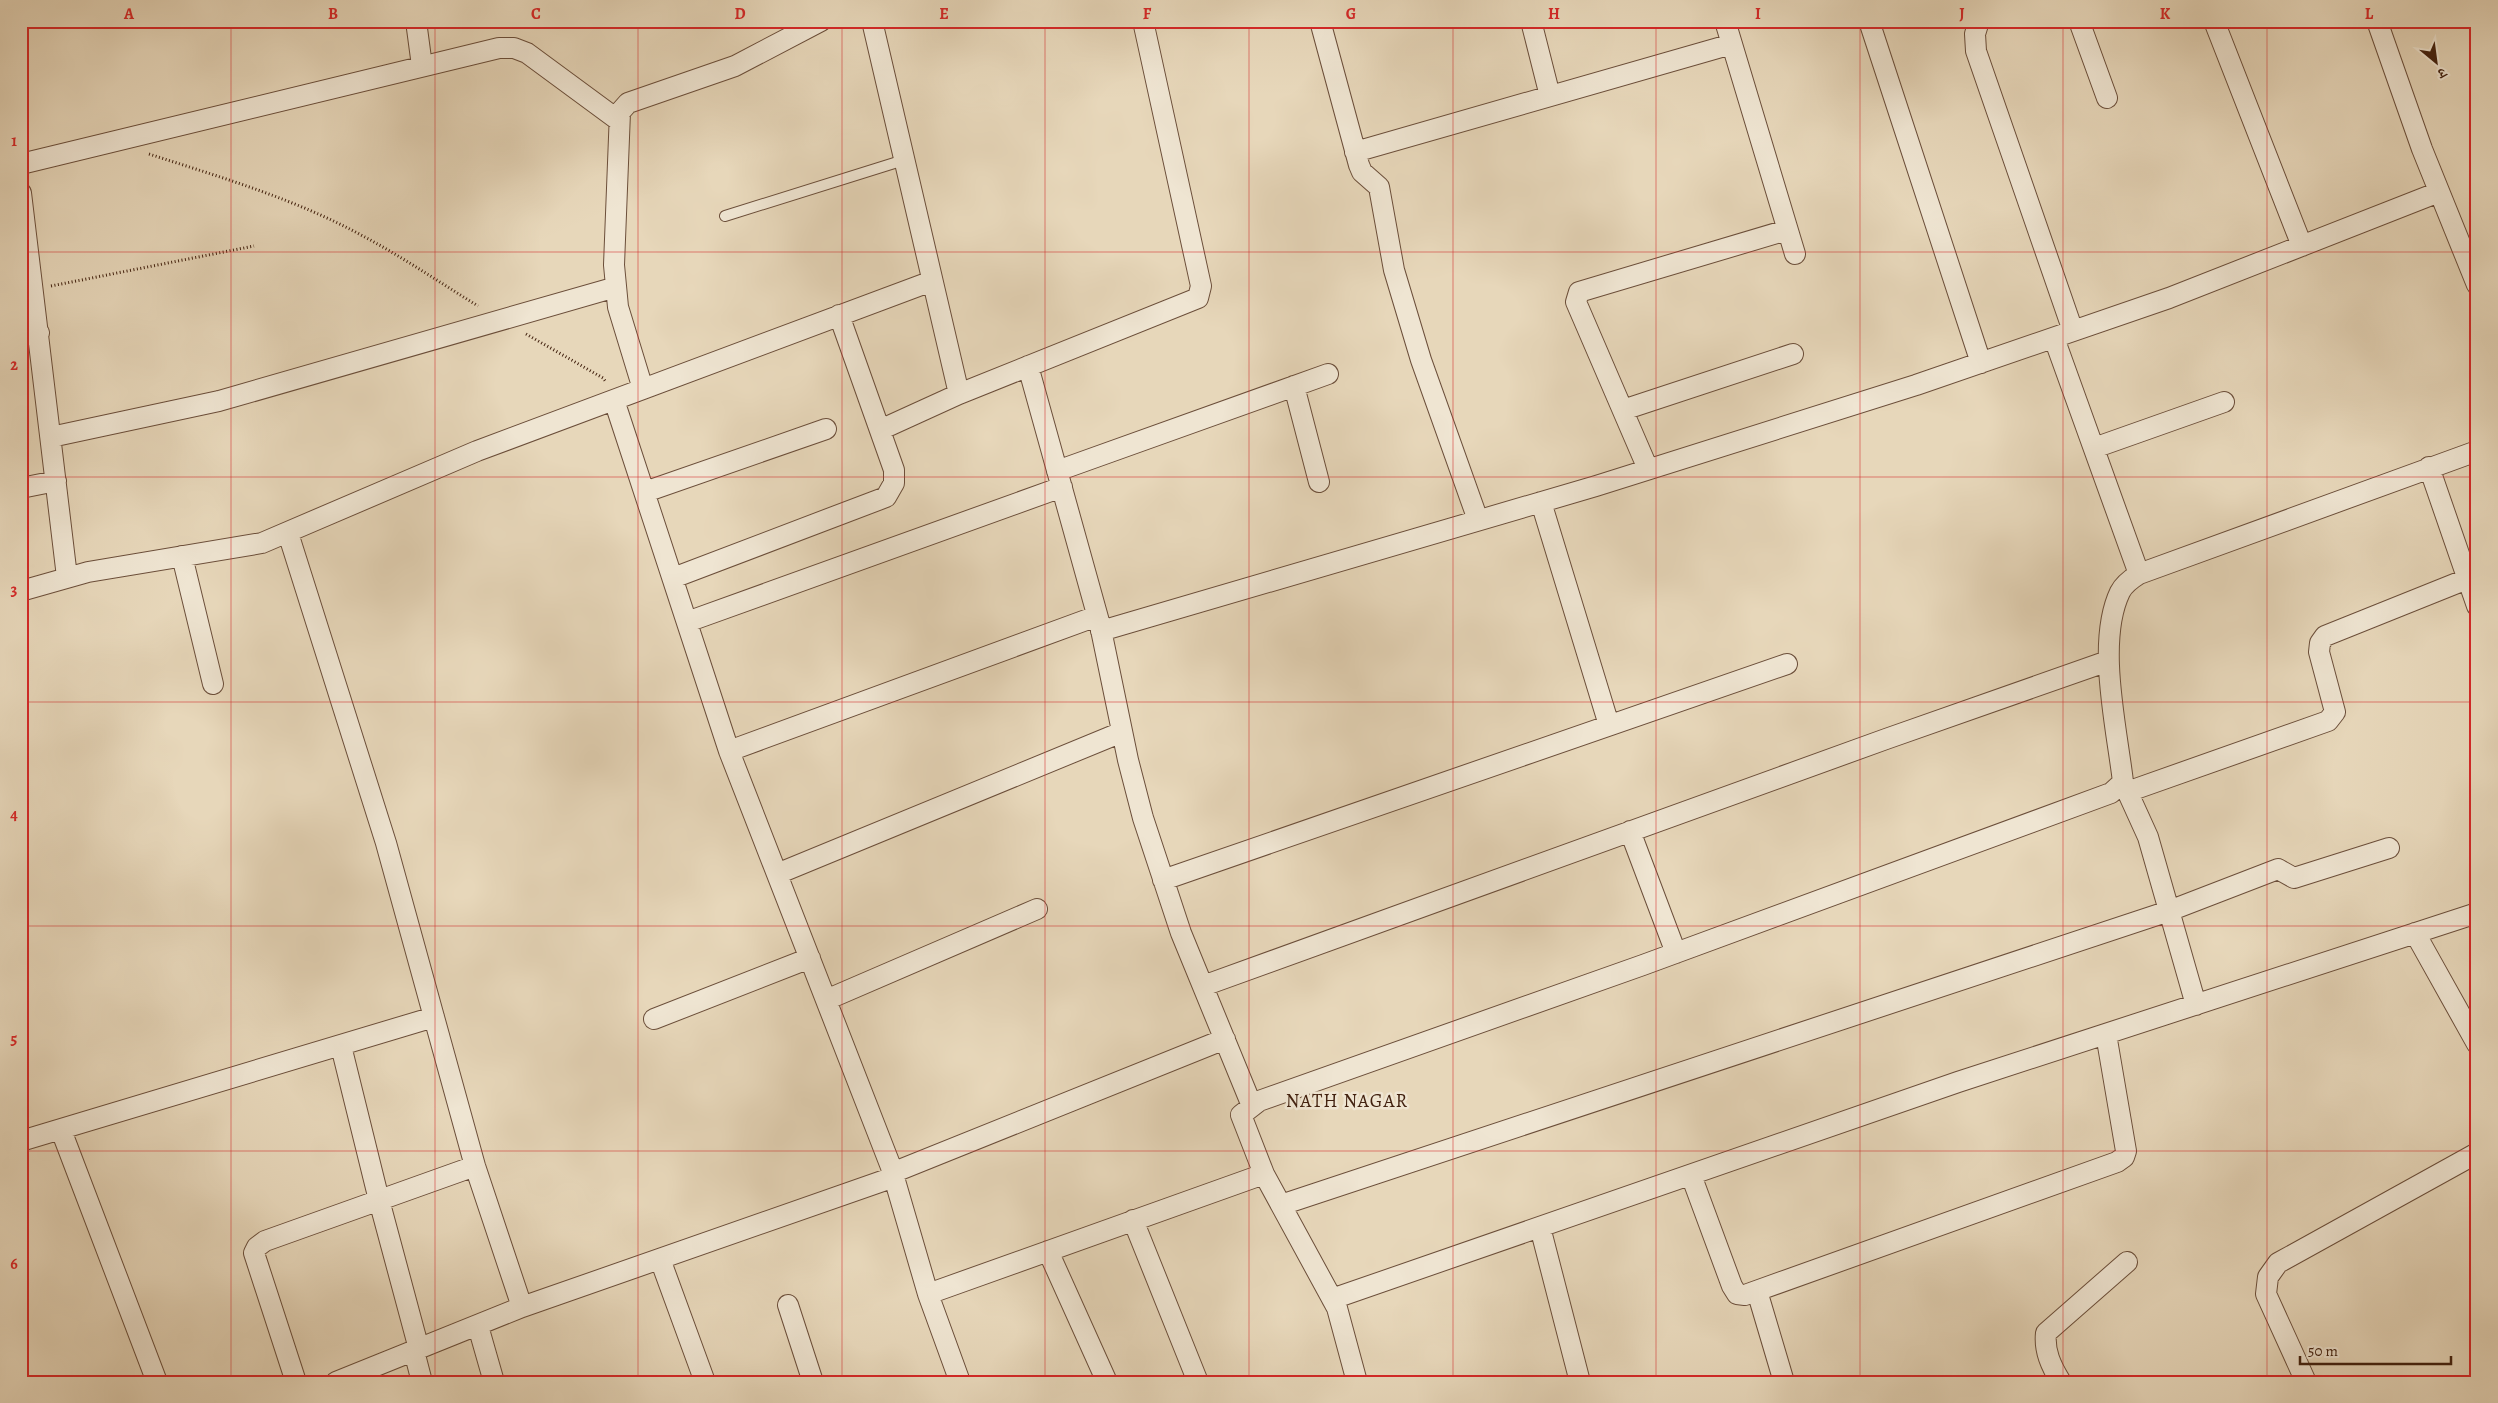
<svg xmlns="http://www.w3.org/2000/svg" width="2498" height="1403" viewBox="0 0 2498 1403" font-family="Alegreya,'Noto Serif Devanagari',serif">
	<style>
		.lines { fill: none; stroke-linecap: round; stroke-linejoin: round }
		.lane-casing { stroke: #6b4e3a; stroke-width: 12 }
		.street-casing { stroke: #6b4e3a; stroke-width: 22 }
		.path { stroke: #42210f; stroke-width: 3; stroke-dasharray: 1 2.5; stroke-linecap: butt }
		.lane { stroke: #efe5d2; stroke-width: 10 }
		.street { stroke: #efe5d2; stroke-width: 20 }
		.grid { fill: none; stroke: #d62828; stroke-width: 1; stroke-opacity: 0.55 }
		.labels { text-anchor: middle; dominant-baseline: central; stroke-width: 5; stroke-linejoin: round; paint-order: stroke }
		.neighbourhood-label { font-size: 19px; letter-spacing: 1px; fill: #42210f; stroke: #efe5d2 }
		.neatline { fill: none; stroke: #d62828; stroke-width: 2 }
		.grid-label { font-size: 16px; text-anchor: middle; font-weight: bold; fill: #d62828 }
	</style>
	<rect width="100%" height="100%" fill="#e7d7ba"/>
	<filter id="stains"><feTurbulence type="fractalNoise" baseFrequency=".004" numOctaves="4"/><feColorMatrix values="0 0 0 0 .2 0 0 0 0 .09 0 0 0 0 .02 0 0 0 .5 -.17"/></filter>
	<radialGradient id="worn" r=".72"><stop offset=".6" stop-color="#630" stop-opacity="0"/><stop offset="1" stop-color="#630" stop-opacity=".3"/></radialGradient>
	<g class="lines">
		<defs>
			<path id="lane" d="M725,216l179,-56"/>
			<path id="street" d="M416,21l6,45
				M872,21l87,373
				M1320,21l39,144 3,7 17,15 15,83 27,90 57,160
				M1531,21l19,75
				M1725,21l70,233
				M1869,21l112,342
				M1979,21l-4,13 1,17 97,280
				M2079,21l28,77
				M2214,21l88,225
				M2377,21l45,128 55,136
				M1355,152l377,-108
				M21,164l478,-116h15l13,5 91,67
				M21,193l46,384
				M21,336l18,-3
				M2054,338l85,236
				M1028,366l72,259 28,135 15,58 38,115 71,173
				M1294,386l25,96
				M643,389l-25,-82 -4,-42 6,-153 8,-9 107,-37 86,-45
				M614,400l115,351 162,416 37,127 32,88
				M1623,410l170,-56
				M880,430l79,-36 239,-96 3,-12 -58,-265
				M51,437l168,-36 397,-114
				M2094,448l130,-46
				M2429,467l48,139
				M1648,469l-72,-167 3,-10 208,-62
				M1057,471l271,-97
				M21,488l35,-7
				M645,492l181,-63
				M1541,502l68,223
				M288,533l98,310 89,323 47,141
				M182,556l31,128
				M673,578l213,-81 8,-14v-13l-55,-155
				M21,591l67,-19 174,-29 215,-92 455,-170
				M687,622l375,-135
				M1101,631l495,-145 320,-101 253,-87 270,-106
				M729,751l368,-135
				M2123,782l25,55 48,168
				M2127,792l201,-71 7,-9 -16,-60 1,-9 5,-7 152,-61
				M1630,831l46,122
				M777,874l345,-142
				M1163,880l624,-216
				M2415,933l62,111
				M1203,986l683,-247 222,-78
				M826,1000l211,-91
				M654,1019l156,-61
				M341,1046l38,154 40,149
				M61,1130l96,252
				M21,1141l413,-124
				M892,1173l333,-134
				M1691,1175l41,111 5,8 8,1 372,-133 7,-5 2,-6 -20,-117
				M1281,1205l888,-294 109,-42 16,9 95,-30
				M1133,1220l65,162
				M1540,1227l40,155
				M1048,1251l59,131
				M660,1259l45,123
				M1757,1291l27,91
				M928,1294l336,-120
				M1332,1299l626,-217 519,-169
				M788,1305l25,77
				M478,1326l16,56
				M414,1351l8,31
				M296,1382l-42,-129 3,-6 8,-6 210,-75
				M336,1382l186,-75 372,-130
				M1357,1382l-20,-74 -73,-134 -23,-59 18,-14 384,-136 468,-172 12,-11c-6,-53 -27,-140 -3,-190 4,-8 11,-13 19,-18l338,-123
				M2061,1382c-10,-16 -17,-31 -15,-49l81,-71
				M2306,1382l-40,-88 2,-17 10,-14 199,-110"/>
		</defs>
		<use href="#lane" class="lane-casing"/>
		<use href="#street" class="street-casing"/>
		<path class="path" d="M149,154c71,23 146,45 212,81 40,21 78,47 117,71
			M51,286l203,-40
			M526,334l77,44 3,4"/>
		<use href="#lane" class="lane"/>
		<use href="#street" class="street"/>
	</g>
	<path class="grid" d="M231,21v1361M435,21v1361M638,21v1361M842,21v1361M1045,21v1361M1249,21v1361M1453,21v1361M1656,21v1361M1860,21v1361M2063,21v1361M2267,21v1361M21,252h2456M21,477h2456M21,702h2456M21,926h2456M21,1151h2456"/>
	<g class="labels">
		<g class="neighbourhood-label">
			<text x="1347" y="1101">NATH NAGAR</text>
		</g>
	</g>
	<rect width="2498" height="1403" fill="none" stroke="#e7d7ba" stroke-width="55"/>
	<g transform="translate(2436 62) rotate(151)" stroke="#efe5d2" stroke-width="4" paint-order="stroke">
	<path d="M0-4L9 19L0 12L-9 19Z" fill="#42210f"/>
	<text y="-8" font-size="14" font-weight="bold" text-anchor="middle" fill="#42210f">उ</text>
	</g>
	<path d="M2300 1356v8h151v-8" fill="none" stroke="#42210f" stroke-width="2.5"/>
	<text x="2308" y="1356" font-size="15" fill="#42210f" stroke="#efe5d2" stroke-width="4" paint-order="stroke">50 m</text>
	<rect x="28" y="28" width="2442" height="1348" class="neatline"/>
	<g class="grid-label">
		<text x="129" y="19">A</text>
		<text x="333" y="19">B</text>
		<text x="536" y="19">C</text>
		<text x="740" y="19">D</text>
		<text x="944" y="19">E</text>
		<text x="1147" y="19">F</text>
		<text x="1351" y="19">G</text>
		<text x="1554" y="19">H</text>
		<text x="1758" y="19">I</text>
		<text x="1962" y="19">J</text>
		<text x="2165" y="19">K</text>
		<text x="2369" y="19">L</text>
		<text x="14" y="146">1</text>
		<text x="14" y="370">2</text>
		<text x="14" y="595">3</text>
		<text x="14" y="820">4</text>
		<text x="14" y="1044">5</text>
		<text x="14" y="1269">6</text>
	</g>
	<rect width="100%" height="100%" filter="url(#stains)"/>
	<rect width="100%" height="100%" fill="url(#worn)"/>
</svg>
